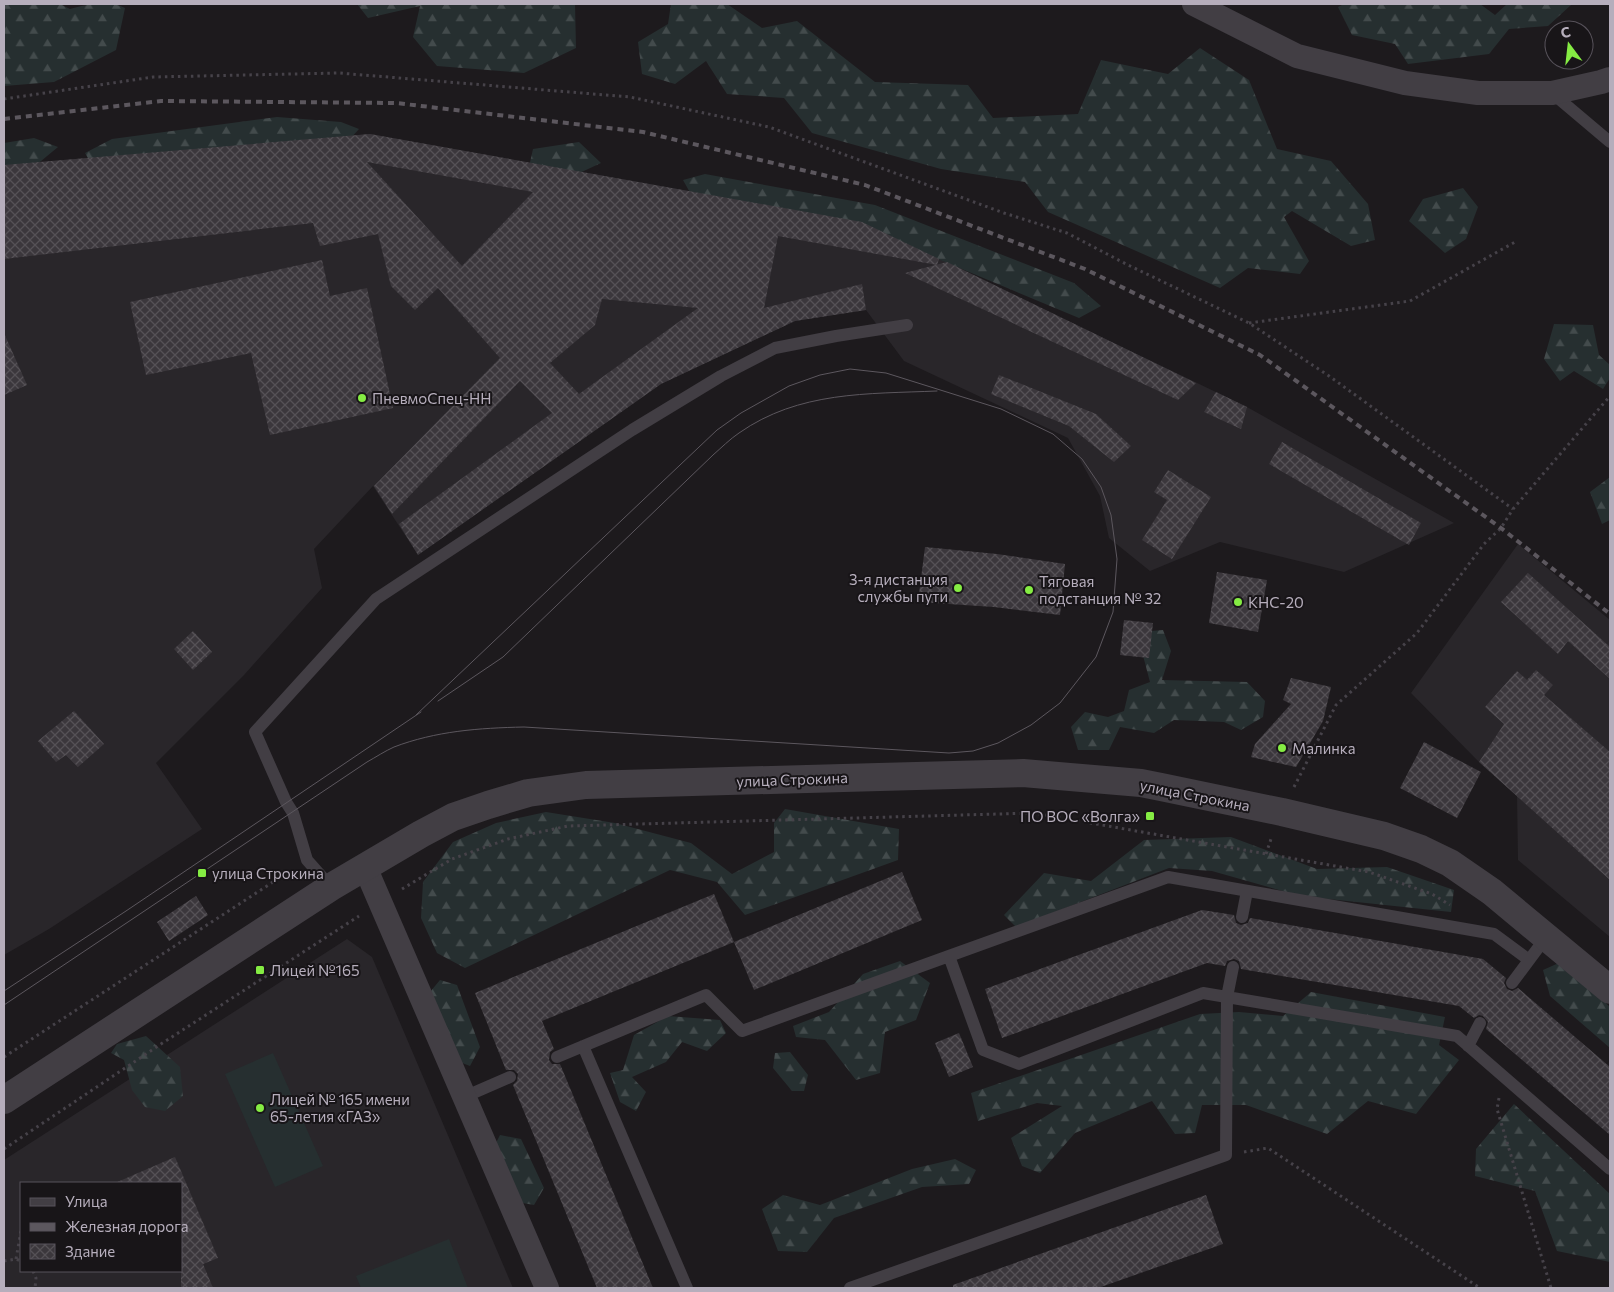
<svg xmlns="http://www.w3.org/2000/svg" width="1614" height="1292" viewBox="0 0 1614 1292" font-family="Commissioner,sans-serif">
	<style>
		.built { fill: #29262a; fill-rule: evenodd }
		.forest { fill: url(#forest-firs) }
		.pitch { fill: #262f30 }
		.building { fill: url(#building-cross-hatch); fill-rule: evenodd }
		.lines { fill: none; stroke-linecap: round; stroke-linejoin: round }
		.path { stroke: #464249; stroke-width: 3; stroke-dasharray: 2.5 4; stroke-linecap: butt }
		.service { stroke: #423e44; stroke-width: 12 }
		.minor { stroke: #423e44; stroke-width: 24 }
		.tertiary { stroke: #423e44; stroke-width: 28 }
		.tram { stroke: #5c575e; stroke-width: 1 }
		.rail { stroke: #5c575e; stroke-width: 4; stroke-dasharray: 6 5; stroke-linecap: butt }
		.poi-dot { fill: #85ec43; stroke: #181518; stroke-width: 2 }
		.labels { text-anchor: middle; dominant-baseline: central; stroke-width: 4; stroke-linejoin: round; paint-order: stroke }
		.poi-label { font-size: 15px; fill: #b6aebc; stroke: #181518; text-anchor: start }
		.street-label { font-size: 15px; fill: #b6aebc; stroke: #181518 }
	</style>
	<defs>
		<pattern id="forest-firs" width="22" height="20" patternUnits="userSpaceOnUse" patternTransform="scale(1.25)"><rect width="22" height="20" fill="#262f30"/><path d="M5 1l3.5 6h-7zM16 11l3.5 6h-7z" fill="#434b4c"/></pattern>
		<pattern id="building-cross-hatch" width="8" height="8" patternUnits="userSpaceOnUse" patternTransform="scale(1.25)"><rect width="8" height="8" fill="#3b373c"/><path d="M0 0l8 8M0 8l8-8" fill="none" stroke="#555156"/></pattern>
	</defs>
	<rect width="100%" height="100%" fill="#1d1a1d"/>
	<path class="built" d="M370,134l492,88 385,185 207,116 -110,49 -124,-30 -70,29 -41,-33 -9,-42 -32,-58 -164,-77 -38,-51 -71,11 -134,63 -243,171 -45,-69 -59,63 8,39 -78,87 -88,88 46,66 -153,100 -45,26v-790z
		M1518,544l92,76v317l-92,-77 -1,-65 -38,-33 -68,-69z
		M347,939l25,18 141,331h-509v-128zM21,1183h160v88h-160z"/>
	<path class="forest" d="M4,4h56l10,5c16,-5 41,-9 55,-1l-9,42 -62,32 -50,4z
		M357,4h218l1,44 -52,25 -87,-7 -24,-29 7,-31 -52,12z
		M671,4h56l35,24 35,-7 78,61 93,3 25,33 85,-4 23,-54 67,14 32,-26 49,32 28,69 54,12 37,43 7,36 -24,6 -59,-35 -8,6 25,44 -9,13 -52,-6 -28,20 -172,-76 -23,-30 -84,-13 -129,-36 -28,-35 -57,-4 -21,-33 -31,23 -33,-10 -4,-32 30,-18z
		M1344,4h136l15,11 12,-11h63l1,1 -23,21 -39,3 -20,25 -81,10 -13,-20 -43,-9 -14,-28z
		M277,117l64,5 18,7 -11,12 -256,24 -7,-12 27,-14z
		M34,138l24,9 -23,19 -31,6v-29z
		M579,142l22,21 -28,13 -44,-9 4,-18z
		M705,174l170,31 199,78 27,23 -22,12 -220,-92 -166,-28 -10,-18z
		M1463,188l15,19 -12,32 -21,14 -36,-32 14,-22z
		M1554,324l39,1 6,30 11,10v13l-7,11 -29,-18 -14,10 -16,-22z
		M1610,477v43l-8,4 -12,-32z
		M1163,630l8,21 -9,29 85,2 18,19 -2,16 -22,13 -17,-8 -50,-2 -20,13 -34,-6 -11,23h-31l-7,-23 14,-15 23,5 16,-6 5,-21 21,-8 -9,-34 10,-17z
		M785,809l114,20 -1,31 -153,55 -28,-33 -47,-12 -205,98 -28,-15 -16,-35 2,-36 30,-40 43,-19 50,-11 69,11 76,20 41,31 42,-22v-29z
		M1231,837l86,32 70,-2 67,23 -3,22 -151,-16 -88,-25 -43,-3 -153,59 -12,-12 40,-42 47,8 53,-41z
		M900,961l30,22 -14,37 -31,12 -5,41 -24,7 -31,-40 -29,-3 -3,-11 36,-14 34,-38z
		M1561,962l49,45v41l-60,-52 -7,-26z
		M440,980l17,5 23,62 -10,19 -13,-5 -27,-69z
		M1311,992l134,25 -6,28 20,15 -43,54 -48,-13 -41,33 -81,-29h-44l-7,28 -20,1 -23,-33 -77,32 -35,40 -18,-7 -11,-28 51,-32 -25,-3 -59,18 -7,-28 229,-79 39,-2 44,4z
		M668,1016l52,4 6,13 -19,18 -25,-9 -16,20 -34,15 14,15 -10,19 -16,-9 -10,-29 13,-3 11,-35z
		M146,1036l34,31 3,29 -18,15 -20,-4 -13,-17 -8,-30 -13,-7 6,-9z
		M790,1052l18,23 -4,16h-12l-19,-23 2,-15z
		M1514,1104l96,90v68l-53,-11 -22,-60 -60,-15 1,-27z
		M500,1135l21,4 23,49 -10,17 -17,-3 -25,-51z
		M955,1159l21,11 -7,14 -47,3 -88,31 -27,34 -29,-1 -16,-42 21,-14 37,10 92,-36z"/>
	<path class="pitch" d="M273,1053l50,113 -48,21 -50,-113z
		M449,1239l19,49h-107l-5,-12z"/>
	<path class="building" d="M370,134l492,88 77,37 -2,6 -159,-29 -14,72 98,-24 4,26 -71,11 -134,63 -243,171 -19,-31 153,-111 -32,-32 -128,133 -18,-28 126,-128 -62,-70 -23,22 -24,-24 -13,-52 -58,12 -7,-23 -309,36v-94zM367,162l166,30 -71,74zM602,299l96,9 -119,86 -29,-31 45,-38z
		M322,260l8,36 37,-8 26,120 -123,27 -19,-82 -105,22 -16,-73z
		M947,262l249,121 -18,17 -273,-127z
		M4,333l23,52 -23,10z
		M999,375l97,39 35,32 -17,16 -45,-36 -78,-32z
		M1216,392l31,15 -6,22 -37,-17z
		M1282,442l139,81 -12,22 -140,-81z
		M1168,470l43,27 -39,62 -30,-19 25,-40 -13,-8z
		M925,547l72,7 68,10 -5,51 -66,-8 -76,-5z
		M1217,572l50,8 -9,52 -49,-9z
		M1528,573l82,74v32l-42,-38 -10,13 -57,-52z
		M1124,620l29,3 -4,35 -29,-3z
		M193,631l19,21 -19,18 -19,-21z
		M1536,670l17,15 -9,10 66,57v128l-131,-118 25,-38 -19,-17 32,-36 10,9z
		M1291,678l40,9 -8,34 -27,46 -45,-10 4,-13 36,-40 -8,-4z
		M74,711l30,33 -26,23 -12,-12 -10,7 -18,-21z
		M1424,742l57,30 -24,46 -57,-30z
		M902,872l20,48 -168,70 -20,-48z
		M714,894l20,48 -192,79 12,28 -4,3 -1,8 3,4h8l93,224h-56l-84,-203 4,-4 1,-7 -4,-4h-8l-31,-77z
		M196,896l12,19 -39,26 -12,-19z
		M1202,910l32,5 2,8 5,2 7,-2 2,-5 233,41 23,19 -2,5 3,6 5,2 6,-3 92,79v68l-124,-106 2,-7 -5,-6 -4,-1 -5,3 -15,-12 -218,-37 -2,-8 -5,-2 -7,2 -2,5 -18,-3 -205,75 -17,-49z
		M959,1033l14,34 -24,10 -14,-34z
		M175,1157l43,101 -15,6 10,24h-32v-105h-66z
		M1206,1195l17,49 -125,44h-145v-3z"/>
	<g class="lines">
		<path class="path" d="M4,99l149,-22 186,-4 291,24 139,30 235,86 63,20 61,32 121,58 80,53 184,133
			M1249,323l161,-22 105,-59
			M1294,787l42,-82 81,-72 67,-89 17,-16 12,-19 97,-113
			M1266,854l6,-18
			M402,889l50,-30 56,-20 60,-13 466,-13 335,59 63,22 18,11
			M4,1057l286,-186
			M1499,1098l-2,11 54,179
			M4,1149l157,-105 198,-128
			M1244,1152l24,-4 212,140
			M16,1259l5,-28
			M4,1261l12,-2 5,2
			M33,1271l3,7 -1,10"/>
		<path class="service" d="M1552,93l58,49
			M331,887l-24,-27 -14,-47 -7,-11 -31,-70 121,-133 256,-169 89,-54 54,-28 61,-12 71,-11
			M1242,917l5,-26
			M1529,960l-35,-26 -326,-57 -219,79 34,94 36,14 184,-71 254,43 153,133
			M1512,983l35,-47
			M583,1046l104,242
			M1468,1046l12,-23
			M557,1057l149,-62 36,36 207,-75
			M464,1097l46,-20
			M850,1288l376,-133 1,-158 6,-30"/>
		<path class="minor" d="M1194,4l103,52 108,27 73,10h74l49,-11 9,-3
			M365,867l182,421"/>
		<path class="tertiary" d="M4,1100l327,-213 90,-53 32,-17 35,-12 40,-12 58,-8 437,-12 118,10 20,4 121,25 102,24 37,13 29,14 42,29 118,98"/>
		<path class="tram" d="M438,701l65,-44 210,-202c8,-7 17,-16 26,-22 60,-42 128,-39 198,-42
			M4,991l122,-80 295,-199
			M4,1005l363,-243c9,-5 18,-11 27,-15 42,-16 85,-19 130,-20l425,26 24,-2 25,-8 33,-18 29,-22 36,-46 17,-45 4,-53 -6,-44 -10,-28 -19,-28 -29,-25 -52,-25 -115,-36 -36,-4 -30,6 -31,11 -48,27 -24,17 -301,285"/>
		<path class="rail" d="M4,119l157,-18 235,2 247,29 222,53 220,84 175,86 241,173 109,86"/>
	</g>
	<g class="poi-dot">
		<circle cx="362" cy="398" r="5"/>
		<circle cx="958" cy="588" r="5"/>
		<circle cx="1029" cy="590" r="5"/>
		<circle cx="1238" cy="602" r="5"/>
		<circle cx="1282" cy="748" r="5"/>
		<rect x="1145" y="811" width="10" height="10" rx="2.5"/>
		<rect x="197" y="868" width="10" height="10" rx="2.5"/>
		<rect x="255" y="965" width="10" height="10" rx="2.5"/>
		<circle cx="260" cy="1108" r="5"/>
	</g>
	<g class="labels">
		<g class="poi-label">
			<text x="372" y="398">ПневмоСпец-НН</text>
			<text x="948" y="579" text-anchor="end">3-я дистанция<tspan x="948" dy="17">службы пути</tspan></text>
			<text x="1039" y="581">Тяговая<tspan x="1039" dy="17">подстанция № 32</tspan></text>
			<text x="1248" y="602">КНС-20</text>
			<text x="1292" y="748">Малинка</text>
			<text x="1140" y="816" text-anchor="end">ПО ВОС «Волга»</text>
			<text x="212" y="873">улица Строкина</text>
			<text x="270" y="970">Лицей №165</text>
			<text x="270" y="1099">Лицей № 165 имени<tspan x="270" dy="17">65-летия «ГАЗ»</tspan></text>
		</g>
		<g class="street-label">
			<text transform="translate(792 779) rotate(-2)">улица Строкина</text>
			<text transform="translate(1195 795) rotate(11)">улица Строкина</text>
		</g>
	</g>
	<rect width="1614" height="1292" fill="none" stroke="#b6aebc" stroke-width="10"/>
	<rect x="20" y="1182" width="162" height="90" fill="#181518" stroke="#57525a"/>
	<rect x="30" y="1198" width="25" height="8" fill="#423e44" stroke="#57525a"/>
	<text x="65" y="1207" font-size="15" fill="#b6aebc">Улица</text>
	<rect x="30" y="1223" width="25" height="8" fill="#5c575e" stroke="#57525a"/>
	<text x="65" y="1232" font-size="15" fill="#b6aebc">Железная дорога</text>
	<rect x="30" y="1244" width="25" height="15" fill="url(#building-cross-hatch)" stroke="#57525a"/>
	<text x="65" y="1257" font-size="15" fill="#b6aebc">Здание</text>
	<g transform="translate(1569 45) rotate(345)"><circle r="24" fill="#181518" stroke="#57525a"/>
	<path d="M0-4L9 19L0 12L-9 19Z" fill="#85ec43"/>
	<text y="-8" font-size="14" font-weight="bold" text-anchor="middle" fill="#b6aebc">С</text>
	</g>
</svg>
